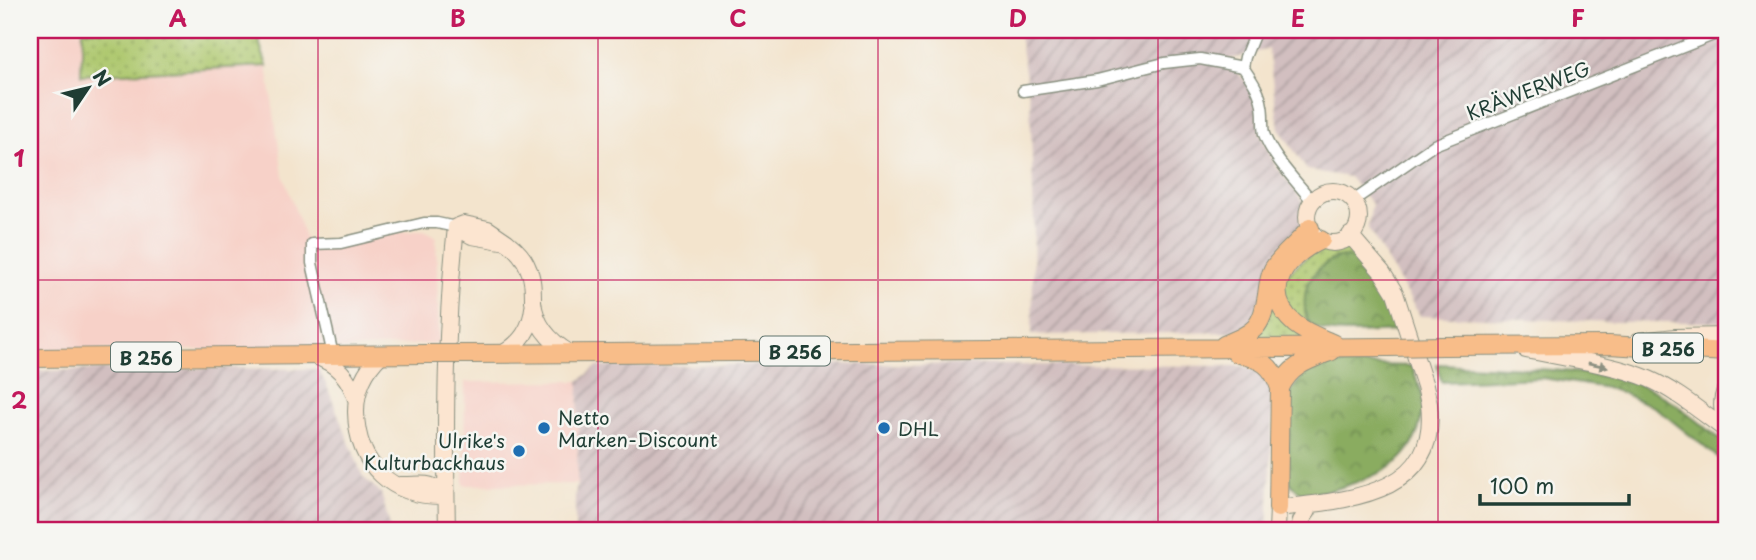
<svg xmlns="http://www.w3.org/2000/svg" width="1756" height="560" viewBox="0 0 1756 560" font-family="'Playpen Sans',sans-serif">
	<style>
		.built { fill: #f7d1c8 }
		.industrial { fill: url(#industrial-furrows) }
		.grass { fill: url(#grass-dots); stroke: #668251; stroke-width: 2 }
		.forest { fill: url(#forest-crowns); stroke: #54744a; stroke-width: 2 }
		.lines { fill: none; stroke-linecap: round; stroke-linejoin: round }
		.street-casing { stroke: #899080; stroke-width: 13 }
		.secondary-casing { stroke: #899080; stroke-width: 18 }
		.primary-casing { stroke: #899080; stroke-width: 20 }
		.street { stroke: #fff; stroke-width: 10 }
		.secondary { stroke: #fce5d0; stroke-width: 16 }
		.primary { stroke: #f8bd89; stroke-width: 18 }
		.primary-bridge-casing { stroke: #899080; stroke-width: 20; stroke-linecap: butt }
		.primary-bridge { stroke: #f8bd89; stroke-width: 18 }
		.oneway { fill: #8e9182 }
		.grid { fill: none; stroke: #c2185b; stroke-width: 2; stroke-opacity: 0.55 }
		.poi-dot { fill: #1f6fb2; stroke: #f6f6f2; stroke-width: 2.5 }
		.labels { text-anchor: middle; dominant-baseline: central; stroke-width: 5; stroke-linejoin: round; paint-order: stroke }
		.shield { fill: #f6f6f2; stroke: #60746d; stroke-width: 2 }
		.shield-label { font-size: 18px; font-weight: bold; fill: #1f3d34 }
		.street-label { font-size: 19px; fill: #1f3d34; stroke: #f6f6f2 }
		.poi-label { font-size: 19px; fill: #1f3d34; stroke: #f6f6f2; text-anchor: start }
		.neatline { fill: none; stroke: #c2185b; stroke-width: 2.5 }
		.grid-label { font-size: 23px; text-anchor: middle; font-weight: bold; fill: #c2185b }
	</style>
	<defs>
		<pattern id="industrial-furrows" width="10" height="10" patternUnits="userSpaceOnUse" patternTransform="scale(1.75)"><rect width="10" height="10" fill="#d2bfc0"/><path d="M-1 1l2-2M0 10L10 0M9 11l2-2" fill="none" stroke="#aa9c9d"/></pattern>
		<pattern id="grass-dots" width="8" height="8" patternUnits="userSpaceOnUse" patternTransform="scale(1.75)"><rect width="8" height="8" fill="#aec86e"/><path d="M2 2h.1M6 6h.1" fill="none" stroke="#8da45b" stroke-width="1.8" stroke-linecap="round"/></pattern>
		<pattern id="forest-crowns" width="20" height="18" patternUnits="userSpaceOnUse" patternTransform="scale(1.75)"><rect width="20" height="18" fill="#8aac61"/><path d="M2 6a3 3 0 1 1 6 0M12 15a3 3 0 1 1 6 0" fill="none" stroke="#708d51"/></pattern>
	</defs>
	<rect width="100%" height="100%" fill="#f6f6f2"/>
	<filter id="ink" filterUnits="userSpaceOnUse"><feTurbulence type="fractalNoise" baseFrequency=".0143" numOctaves="2"/><feDisplacementMap in="SourceGraphic" scale="14" xChannelSelector="R" yChannelSelector="G"/><feConvolveMatrix kernelMatrix="1 2 1 2 8 2 1 2 1" color-interpolation-filters="sRGB"/></filter>
	<filter id="wash" filterUnits="userSpaceOnUse"><feTurbulence type="fractalNoise" baseFrequency=".00686" numOctaves="4" result="noise"/><feDisplacementMap in="SourceGraphic" scale="28" xChannelSelector="R" yChannelSelector="G"/><feGaussianBlur stdDeviation="1.57" result="paint"/><feColorMatrix in="noise" values="0 0 0 0 0 0 0 0 0 0 0 0 0 0 0 0 0 1.4 0 .05"/><feComposite in="paint" operator="in"/></filter>
	<g filter="url(#wash)">
		<rect width="100%" height="100%" fill="#f3e4cd"/>
		<path class="built" d="M30,30h53l-1,45 185,-9 16,109 27,77 65,-17 49,-5 12,7 3,106 -108,7h-301z
			M579,381l-2,103 -113,1 1,-103z"/>
		<path class="industrial" d="M1018,30h708v292h-110l-196,-6 -52,-88 4,-24 -23,-27 -42,-7 -28,-42 -11,-79 -53,14 21,9 10,9 8,12 4,17 2,24 14,29 29,39 -1,25 -49,95 -16,10 -205,3 2,-112 -4,-122z
			M779,364l463,2 18,6 10,12 3,25 -5,121h-693v-33l2,-14 2,-102 18,-14z
			M212,368l106,1 8,15 37,93 18,16 10,37h-361v-159z"/>
		<path class="grass" d="M83,30h172l12,36 -186,9z
			M1321,245c25,5 25,-1 44,20l-12,-7 -48,53 2,10 7,6v3l-26,-19 -7,-32z
			M1270,292l42,47 -64,1z"/>
		<path class="forest" d="M1337,257c6,0 12,0 17,2 30,10 37,46 46,72 -21,0 -69,6 -86,-4 -10,-7 -10,-20 -9,-30 1,-20 16,-32 32,-40z
			M1333,364l79,2c3,11 11,26 12,37 0,5 -2,11 -3,16 -8,42 -36,54 -73,66 -14,5 -32,10 -48,8l-10,-10 -2,-14 3,-78c14,-20 20,-22 42,-27z
			M1436,364c43,2 85,3 128,7 28,3 58,6 84,17 28,13 54,37 78,56v20l-70,-56 -42,-19 -72,-11 -100,4z"/>
	</g>
	<g filter="url(#ink)">
		<g class="lines">
			<defs>
				<path id="street" d="M1243,67c8,12 17,24 19,39 2,9 0,19 2,28 8,23 33,48 48,67
					M1243,67l2,-10 11,-27
					M1023,91l74,-11 67,-17 36,-4 43,8
					M1353,201l81,-56 292,-115
					M333,355l-21,-92v-19l29,-1 83,-20h13l19,4"/>
				<path id="secondary" d="M1307 217a26 26 0 1 1 52 0a26 26 0 1 1-52 0Z
					M464,224l24,5 19,13 -35,-6 -16,-9z
					M507,242c9,7 17,15 21,26 5,10 5,21 5,33 2,24 16,40 37,52
					M1638,341l38,-4 50,-1
					M1526,350c38,8 88,14 123,29 28,12 53,34 77,51
					M502,354c18,-10 29,-25 31,-46
					M381,355c-17,16 -25,34 -25,57 1,54 37,86 90,84
					M315,356c22,8 34,21 41,43
					M1726,388c-5,11 -5,23 0,34
					M400,485c21,1 29,-6 46,11
					M1278,508c66,-8 162,-11 151,-104l-4,-18 -30,-93 -13,-21 -32,-37
					M447,530c-2,-101 -2,-203 9,-303
					M1277,530l1,-22
					M1299,530l2,-9 7,-10"/>
				<path id="primary" d="M1321,240c-35,15 -63,53 -26,84 11,9 26,14 39,20
					M1224,345c30,-13 38,-16 43,-50 1,-9 2,-18 6,-26 10,-16 26,-26 37,-41
					M1443,346l166,-1 117,7
					M1236,353c25,7 35,9 44,35l-2,120
					M469,354l919,-7
					M30,358l397,-4
					M1280,388c10,-23 29,-28 52,-37"/>
			</defs>
			<use href="#street" class="street-casing"/>
			<use href="#secondary" class="secondary-casing"/>
			<use href="#primary" class="primary-casing"/>
			<use href="#street" class="street"/>
			<use href="#secondary" class="secondary"/>
			<use href="#primary" class="primary"/>
			<defs>
				<path id="primary-bridge" d="M1388,347l55,-1
					M427,354h42"/>
			</defs>
			<use href="#primary-bridge" class="primary-bridge-casing"/>
			<use href="#primary-bridge" class="primary-bridge"/>
		</g>
		<defs><path id="oneway-solid" d="M-6-.8H1V-3.2L6.5 0L1 3.2V.8H-6Z" transform="scale(1.75)"/></defs>
		<use class="oneway" href="#oneway-solid" transform="translate(1598 365) rotate(12)"/>
	</g>
	<path class="grid" d="M318,30v500M598,30v500M878,30v500M1158,30v500M1438,30v500M30,280h1696"/>
	<g class="poi-dot">
		<circle cx="544" cy="428" r="7"/>
		<circle cx="884" cy="428" r="7"/>
		<circle cx="519" cy="451" r="7"/>
	</g>
	<g class="labels">
		<g class="shield">
			<rect x="1633" y="333.5" width="70" height="29" rx="5"/>
			<rect x="760" y="336.5" width="70" height="29" rx="5"/>
			<rect x="111" y="342.5" width="70" height="29" rx="5"/>
		</g>
		<g class="shield-label">
			<text x="1668" y="348">B 256</text>
			<text x="795" y="351">B 256</text>
			<text x="146" y="357">B 256</text>
		</g>
		<g class="street-label">
			<text transform="translate(1528 90) rotate(-21)">KRÄWERWEG</text>
		</g>
		<g class="poi-label">
			<text x="558" y="417">Netto<tspan x="558" dy="22">Marken-Discount</tspan></text>
			<text x="898" y="428">DHL</text>
			<text x="505" y="440" text-anchor="end">Ulrike's<tspan x="505" dy="22">Kulturbackhaus</tspan></text>
		</g>
	</g>
	<rect width="1756" height="560" fill="none" stroke="#f6f6f2" stroke-width="77"/>
	<g transform="translate(88 88) rotate(55)" stroke="#f6f6f2" stroke-width="5" paint-order="stroke">
	<path d="M0-5L12 26L0 18L-12 26Z" fill="#1f3d34"/>
	<text y="-10" font-size="19" font-weight="bold" text-anchor="middle" fill="#1f3d34">N</text>
	</g>
	<path d="M1480 494v10h149v-10" fill="none" stroke="#1f3d34" stroke-width="3.5"/>
	<text x="1490" y="494" font-size="21" fill="#1f3d34" stroke="#f6f6f2" stroke-width="5" paint-order="stroke">100 m</text>
	<rect x="38" y="38" width="1680" height="484" class="neatline"/>
	<g class="grid-label">
		<text x="178" y="27">A</text>
		<text x="458" y="27">B</text>
		<text x="738" y="27">C</text>
		<text x="1018" y="27">D</text>
		<text x="1298" y="27">E</text>
		<text x="1578" y="27">F</text>
		<text x="19" y="167">1</text>
		<text x="19" y="409">2</text>
	</g>
</svg>
